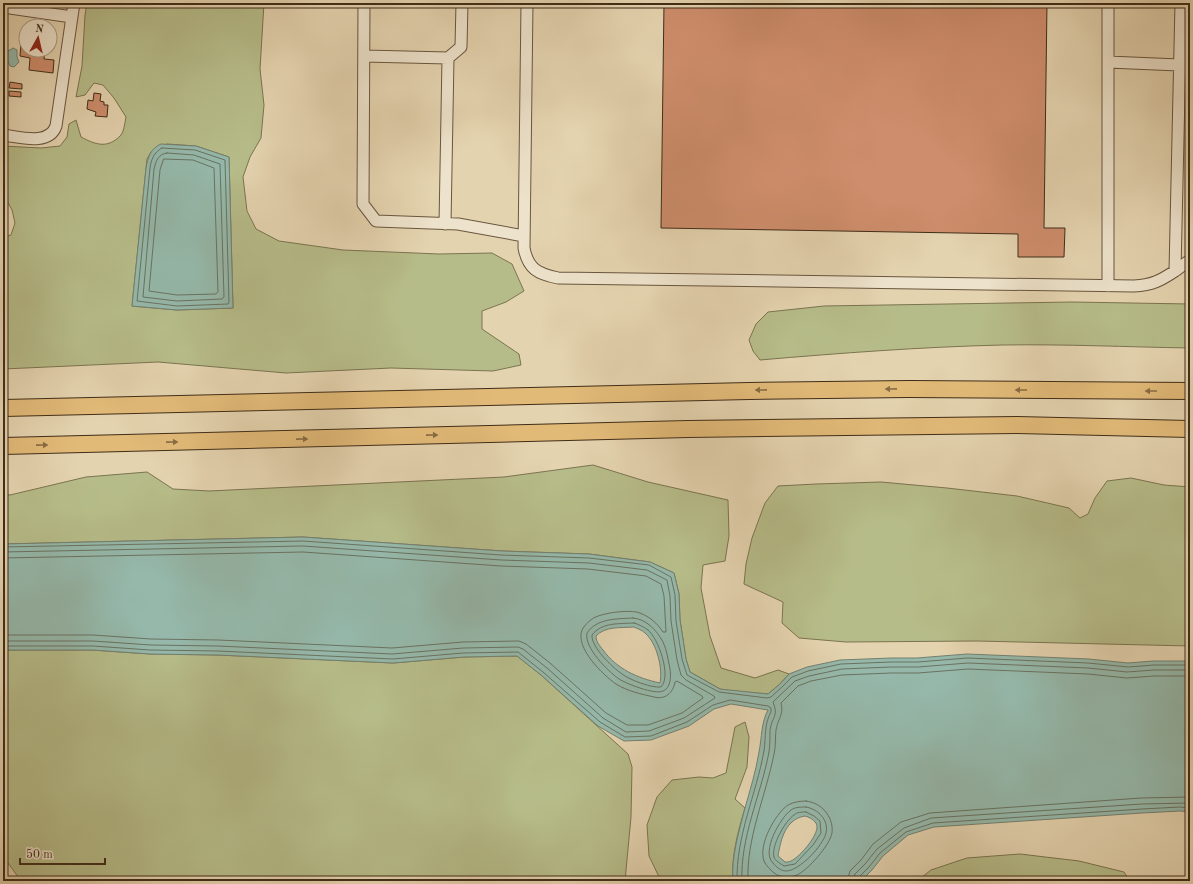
<svg xmlns="http://www.w3.org/2000/svg" width="1193" height="884" viewBox="0 0 1193 884" font-family="'Old Standard TT',serif">
	<style>
		.green { fill: #b6bc89; stroke: #7b7450; fill-rule: evenodd }
		.water { fill: #95b8aa; stroke: #738070; fill-rule: evenodd }
		.lines { fill: none; stroke-linecap: round; stroke-linejoin: round }
		.shore { stroke: #6a7261; stroke-width: 1 }
		.building { fill: #ce8d6c; stroke: #402d18 }
		.minor-casing { stroke: #69563e; stroke-width: 13 }
		.highway-casing { stroke: #402d18; stroke-width: 18 }
		.minor { stroke: #ede2cb; stroke-width: 11 }
		.highway { stroke: #e2ba78; stroke-width: 16 }
		.oneway { fill: #896c43 }
	</style>
	<rect width="100%" height="100%" fill="#e4d3af"/>
	<filter id="stains"><feTurbulence type="fractalNoise" baseFrequency=".005" numOctaves="4"/><feColorMatrix values="0 0 0 0 .2 0 0 0 0 .09 0 0 0 0 .02 0 0 0 .5 -.17"/></filter>
	<radialGradient id="worn" r=".72"><stop offset=".6" stop-color="#630" stop-opacity="0"/><stop offset="1" stop-color="#630" stop-opacity=".3"/></radialGradient>
	<path class="green" d="M87,3h177l-4,66 4,36 -3,33 -11,19 -7,20 4,34 9,18 23,12 64,9 96,4 53,-1 20,11 12,27 -18,11 -24,9v18l37,25 2,11 -28,6 -102,-3 -105,5 -128,-11 -155,7v-132l8,-2 4,-12 -3,-13 -9,-16v-48l38,2 19,-2 7,-9 2,-13 7,-4 5,17c15,8 27,12 40,-2 3,-4 4,-13 5,-18l-12,-19 -11,-13 -9,-2 -9,12 -9,2 6,-31 3,-51zM167,144l29,2 33,11 4,151 -56,2 -45,-4 15,-147 4,-7z
		M1072,302l118,2v44c-63,-1 -125,-4 -188,-3 -81,2 -161,8 -242,15l-7,-9 -4,-11 7,-16 12,-12 56,-6z
		M593,465l55,17 80,18 1,36 -4,25 -22,4 -2,23 9,48 11,32 34,10 23,-8 11,4 -9,10 -12,10 -46,-4 -32,-18 -4,-13 -6,-39 -1,-26 -5,-21 -24,-11 -61,-8 -87,-3 -199,-14 -300,7v-50l7,1 76,-18 61,-5 26,17 36,2 295,-14z
		M1131,478l33,7 26,2v159l-213,-5 -131,1 -47,-4 -17,-15 1,-21 -39,-18 2,-20 6,-26 13,-35 13,-17 38,-2 65,-2 66,6 70,8 52,12 11,10 8,-4 7,-16 12,-17z
		M9,650h83l58,4 68,1 175,8 71,-6 53,-1 24,19 87,79 4,13 -1,50 -6,64h-604l-18,-25v-205z
		M745,722l4,15 -2,30 -12,32 10,9c-7,23 -14,49 -12,73h-72l-12,-25 -2,-31 10,-28 15,-17 27,-3 14,1 13,-5 9,-46z
		M1020,854l59,7 45,11 6,9h-213l14,-11 36,-12z"/>
	<path class="water" d="M13,48l4,2v7l2,5 -5,5 -4,-1 -4,-9 2,-6z
		M161,144l35,2 33,11 4,151 -56,2 -45,-4 14,-138c2,-11 5,-20 15,-24z
		M303,537l199,14 87,3 61,8 24,11 5,21 1,26 6,39 4,13 30,17 48,5 12,-10 9,-10 18,-7 33,-7 51,-2h26l50,-4 122,5 39,4 25,-2h37v151l-10,-1 -38,2 -208,14 -26,8 -25,21 -11,14 -11,11h-128c-2,-24 6,-49 12,-73 5,-18 11,-37 14,-56 3,-15 2,-29 9,-42l-37,-6 -17,5 -25,17 -38,14 -27,1 -26,-15 -57,-51 -24,-19 -53,1 -71,6 -175,-8 -68,-1 -58,-4h-83l-6,1v-107zM634,627c4,2 8,3 11,6 12,10 18,36 15,50 -23,-5 -43,-14 -57,-33 -3,-4 -7,-8 -7,-14 9,-10 25,-8 38,-9zM805,816c4,1 8,3 11,7 6,9 -16,34 -25,38 -2,1 -4,1 -6,1l-7,-6c3,-18 8,-37 27,-40z"/>
	<g class="lines">
		<path class="shore" d="M162,148l33,2 30,10 4,142 -1,2 -51,2 -40,-5 13,-133c1,-8 4,-16 12,-20z
			M167,153l27,2 26,9 4,133 -2,2 -45,2 -34,-4 11,-128c2,-8 4,-15 13,-16z
			M164,159l29,1 21,8 4,124 -2,2 -39,1 -28,-4 11,-121z
			M3,547l300,-6 198,14 88,3 60,7 22,12 4,18 1,26 6,38 5,16 32,17 48,6 4,-1 11,-10 10,-10 16,-6 33,-7 50,-2h27l49,-4 121,5 40,4 26,-2h36
			M3,552l300,-6 198,14 88,3 58,7 20,10 3,16 1,25 6,39 4,15 5,5 28,16 1,2 -31,20 -35,13 -23,1 -23,-14 -56,-50 -24,-19 -5,-2 -55,1 -71,6 -174,-8 -67,-1 -58,-4h-90
			M3,558l300,-6 198,14 87,3 58,7 15,8 3,12 2,36h-3c-6,-9 -13,-15 -23,-19 -10,-4 -40,0 -48,6 -4,3 -8,7 -10,11 -7,18 21,45 34,54 11,7 25,10 38,13 11,3 19,-4 21,-15l2,-1 25,15 1,2 -21,15 -34,12h-21l-21,-12 -56,-50 -24,-19 -7,-3 -56,1 -71,6 -174,-8 -67,-1 -58,-4h-90
			M633,618c14,1 24,13 30,24 4,8 5,18 7,27 1,7 1,19 -7,22 -8,4 -36,-7 -44,-12 -11,-8 -35,-31 -32,-46 10,-15 30,-14 46,-15z
			M634,623c4,1 10,4 14,7 10,8 24,46 13,57 -10,1 -31,-7 -39,-13 -10,-7 -31,-27 -30,-39 10,-13 27,-11 42,-12z
			M3,647l7,-1h83l57,4 68,1 175,8 70,-6 55,-1 25,20 57,50 25,15 26,-1 36,-14 26,-17 17,-5 38,6 3,2v4c-7,12 -5,25 -7,39 -8,44 -28,85 -27,130
			M806,801c7,1 14,4 19,10 5,6 8,13 7,22 -2,12 -24,37 -35,42 -7,3 -16,3 -23,-2 -4,-4 -8,-7 -10,-12 -6,-16 11,-47 24,-56 5,-3 13,-4 18,-4z
			M806,807c12,2 23,13 20,26 -3,13 -27,38 -40,38 -5,0 -10,-4 -13,-8 -12,-11 7,-45 18,-53 4,-3 10,-3 15,-3z
			M806,812l8,4 6,5 1,12 -8,12 -18,19 -11,2c-3,-2 -9,-5 -10,-9 -3,-11 11,-36 20,-42 3,-3 8,-3 12,-3z
			M742,881c-2,-44 19,-86 27,-129 1,-7 1,-14 1,-22 2,-14 9,-13 3,-28l22,-21 14,-5 33,-7 49,-2h27l50,-4 120,5 39,4 27,-2h36
			M748,881c-2,-42 18,-86 26,-127 2,-8 1,-16 2,-24 2,-12 8,-15 5,-27l17,-17 13,-5 31,-6 49,-2h27l50,-4 120,5 39,4 27,-2h36
			M847,881l3,-10 11,-11 12,-16 28,-22 29,-9 211,-15 49,-1
			M853,881l2,-7 10,-10 12,-15 27,-21 27,-10 211,-14 48,-1
			M858,881l1,-4 10,-10 11,-14 26,-21 27,-9 209,-14 38,-2 10,1"/>
	</g>
	<path class="building" d="M664,3h383l-3,225h21l-1,29h-46v-23l-357,-6z
		M22,31h4v19h22h-3l-1,9 10,1 -1,13 -24,-3 1,-12 -10,-2z
		M10,82l12,2v5l-13,-1z
		M9,91l12,1v5l-12,-1z
		M94,93l7,1 -1,7 4,1v3h4l-1,12 -12,-1 1,-4 -9,-3 1,-9 5,1z"/>
	<g class="lines">
		<defs>
			<path id="minor" d="M364,3l-1,201 13,17 82,3 66,12
				M527,3l-3,245c4,21 14,26 34,30l576,8c18,-1 26,-5 41,-15l6,-268
				M1108,3v283
				M3,7l69,10
				M364,56l84,2 -3,166
				M448,58l13,-11 1,-44
				M1108,62l71,3
				M3,135c17,2 46,11 53,-9l18,-123
				M1175,271l15,-11"/>
			<path id="highway" d="M3,408l746,-17 160,-2 281,2
				M3,446l685,-17 329,-4 173,4"/>
		</defs>
		<use href="#minor" class="minor-casing"/>
		<use href="#highway" class="highway-casing"/>
		<use href="#minor" class="minor"/>
		<use href="#highway" class="highway"/>
	</g>
	<defs><path id="oneway-solid" d="M-6-.8H1V-3.2L6.5 0L1 3.2V.8H-6Z"/></defs>
	<g class="oneway">
		<use href="#oneway-solid" transform="translate(891 389) rotate(179)"/>
		<use href="#oneway-solid" transform="translate(761 390) rotate(179)"/>
		<use href="#oneway-solid" transform="translate(1021 390) rotate(-180)"/>
		<use href="#oneway-solid" transform="translate(1151 391) rotate(-180)"/>
		<use href="#oneway-solid" transform="translate(432 435) rotate(-1)"/>
		<use href="#oneway-solid" transform="translate(302 439) rotate(-1)"/>
		<use href="#oneway-solid" transform="translate(172 442) rotate(-1)"/>
		<use href="#oneway-solid" transform="translate(42 445) rotate(-1)"/>
	</g>
	<rect width="1193" height="884" fill="none" stroke="#e4d3af" stroke-width="16"/>
	<rect x="4" y="4" width="1185" height="876" fill="none" stroke="#402d18" stroke-width="2"/>
	<rect x="8" y="8" width="1177" height="868" fill="none" stroke="#402d18"/>
	<g transform="translate(38 38) rotate(8)"><circle r="19" fill="#ede2cb" stroke="#a89a83"/>
	<path d="M0-3L7 15L0 10L-7 15Z" fill="#8f2418"/>
	<text y="-6" font-size="11" font-weight="bold" text-anchor="middle" fill="#402d18">N</text>
	</g>
	<path d="M20 858v6h85v-6" fill="none" stroke="#402d18" stroke-width="2"/>
	<text x="26" y="858" font-size="12" fill="#402d18" stroke="#ede2cb" stroke-width="3" paint-order="stroke">50 m</text>
	<rect width="100%" height="100%" filter="url(#stains)"/>
	<rect width="100%" height="100%" fill="url(#worn)"/>
</svg>
